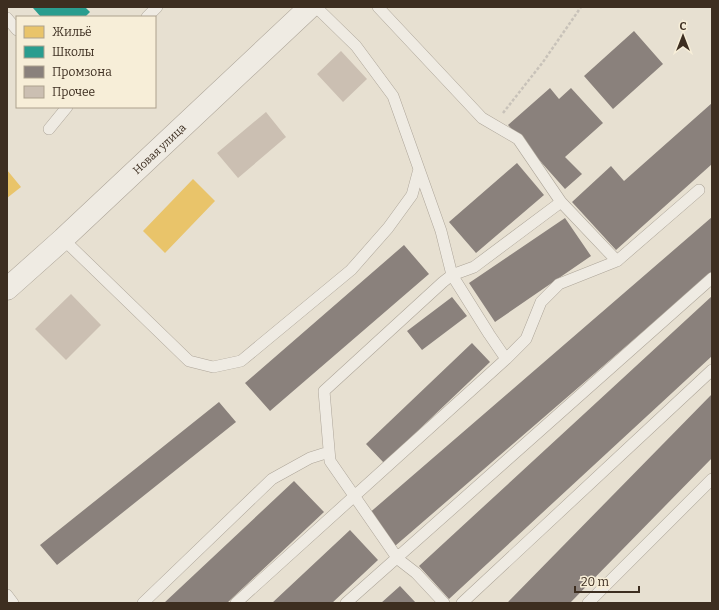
<svg xmlns="http://www.w3.org/2000/svg" width="719" height="610" viewBox="0 0 719 610" font-family="Bitter,serif">
	<style>
		.homes { fill: #e9c46a }
		.schools { fill: #2a9d8f }
		.industry { fill: #8a817c }
		.building { fill: #cbbfb2 }
		.lines { fill: none; stroke-linecap: round; stroke-linejoin: round }
		.service-casing { stroke: #ada599; stroke-width: 12 }
		.minor-casing { stroke: #ada599; stroke-width: 23 }
		.path { stroke: #c8c2b9; stroke-width: 2.5; stroke-dasharray: 3 2; stroke-linecap: butt }
		.service { stroke: #efebe3; stroke-width: 11 }
		.minor { stroke: #efebe3; stroke-width: 22 }
		.labels { text-anchor: middle; dominant-baseline: central; stroke-width: 4; stroke-linejoin: round; paint-order: stroke }
		.street-label { font-size: 11px; fill: #3d2e20; stroke: #f7eed8 }
	</style>
	<rect width="100%" height="100%" fill="#e7e0d1"/>
	<path class="homes" d="M7,170l14,17 -14,11z
		M193,179l22,22 -50,52 -22,-22z"/>
	<path class="schools" d="M35,7h50l5,5 -5,5h-44l-8,-9z"/>
	<path class="industry" d="M634,31l29,33 -50,45 -29,-33z
		M550,88l9,11 12,-11 32,35 -38,34 17,17 -17,15 -57,-64z
		M712,103v61l-96,86 -44,-48 39,-36 13,15z
		M517,163l27,32 -68,58 -27,-31z
		M712,217v55l-317,274 -28,-31z
		M565,218l26,38 -96,66 -26,-39z
		M404,245l25,29 -159,137 -25,-28z
		M712,296v60l-263,243 -30,-33z
		M452,297l15,19 -45,34 -15,-19z
		M472,343l18,19 -106,101 -18,-19z
		M712,394v64l-142,145h-63z
		M219,402l17,20 -179,143 -17,-20z
		M294,481l30,31 -97,91h-63z
		M350,530l28,30 -46,43h-60z
		M400,586l16,17h-35z"/>
	<path class="building" d="M341,51l26,28 -24,23 -26,-28z
		M266,112l20,25 -48,41 -21,-25z
		M71,294l30,31 -35,35 -31,-31z"/>
	<g class="lines">
		<defs>
			<path id="service" d="M147,17l10,-10
				M7,18l10,12
				M49,129l18,-22
				M419,169l22,62 11,44 -9,7 -119,109 6,70 68,98 18,14 28,30
				M63,239l126,122 24,6 28,-6 110,-91 37,-42 24,-33 7,-26 -26,-73 -37,-50 -40,-39
				M617,261l82,-71
				M506,359l-17,-25 -37,-59 22,-8 87,-65
				M7,595l6,8
				M143,603l129,-124 38,-21 19,-6
				M236,603l270,-244 20,-20 15,-37 18,-18 58,-23 -56,-59 -43,-63 -36,-21 -104,-111
				M346,603l366,-325
				M462,603l250,-233
				M588,603l124,-124"/>
			<g id="minor">
				<path id="s1" d="M7,289l56,-50 247,-232"/>
			</g>
		</defs>
		<use href="#service" class="service-casing"/>
		<use href="#minor" class="minor-casing"/>
		<path class="path" d="M503,113l40,-51 38,-55"/>
		<use href="#service" class="service"/>
		<use href="#minor" class="minor"/>
	</g>
	<g class="labels">
		<g class="street-label">
			<text stroke="none"><textPath href="#s1" startOffset="207">Новая улица</textPath></text>
		</g>
	</g>
	<rect width="719" height="610" fill="none" stroke="#3d2e20" stroke-width="16"/>
	<rect x="16" y="16" width="140" height="92" fill="#f7eed8" stroke="#ada18e"/>
	<rect x="24" y="26" width="20" height="12" fill="#e9c46a" stroke="#ada18e"/>
	<text x="52" y="36" font-size="12" fill="#3d2e20">Жильё</text>
	<rect x="24" y="46" width="20" height="12" fill="#2a9d8f" stroke="#ada18e"/>
	<text x="52" y="56" font-size="12" fill="#3d2e20">Школы</text>
	<rect x="24" y="66" width="20" height="12" fill="#8a817c" stroke="#ada18e"/>
	<text x="52" y="76" font-size="12" fill="#3d2e20">Промзона</text>
	<rect x="24" y="86" width="20" height="12" fill="#cbbfb2" stroke="#ada18e"/>
	<text x="52" y="96" font-size="12" fill="#3d2e20">Прочее</text>
	<g transform="translate(683 36)" stroke="#f7eed8" stroke-width="3" paint-order="stroke">
	<path d="M0-3L7 15L0 10L-7 15Z" fill="#3d2e20"/>
	<text y="-6" font-size="11" font-weight="bold" text-anchor="middle" fill="#3d2e20">С</text>
	</g>
	<path d="M575 586v6h64v-6" fill="none" stroke="#3d2e20" stroke-width="2"/>
	<text x="581" y="586" font-size="12" fill="#3d2e20" stroke="#f7eed8" stroke-width="3" paint-order="stroke">20 m</text>
</svg>
